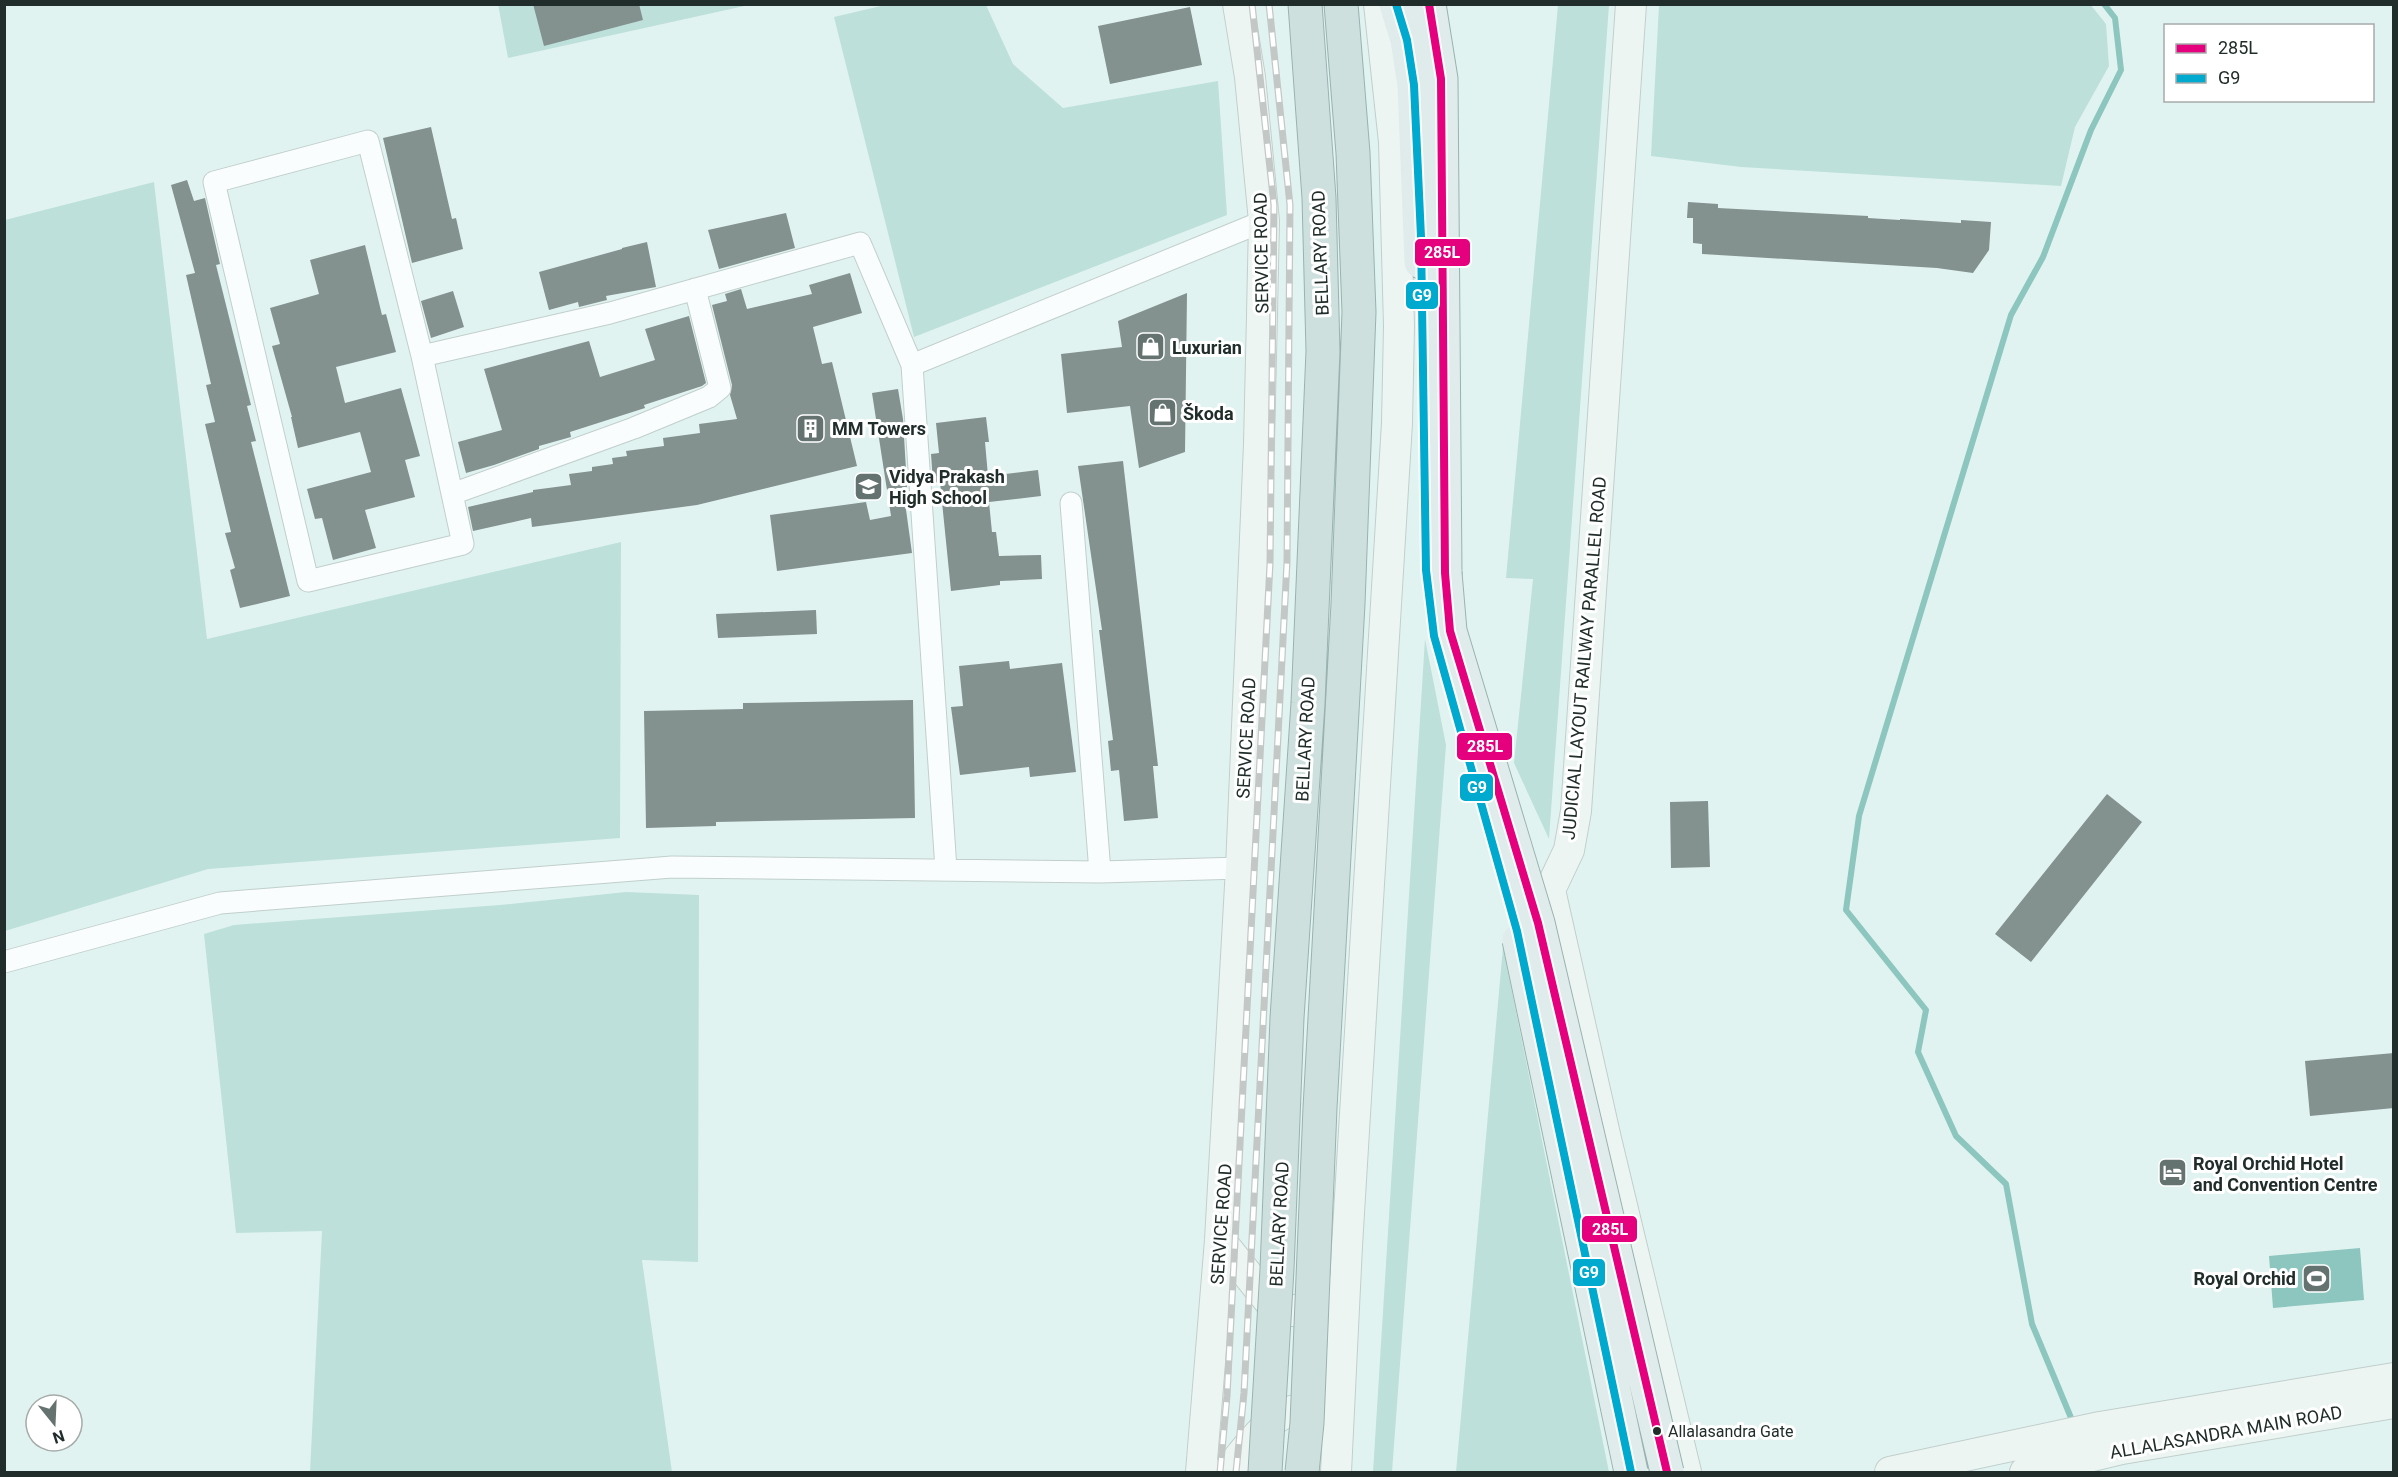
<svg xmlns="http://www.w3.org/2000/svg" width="2398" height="1477" viewBox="0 0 2398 1477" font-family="Roboto,sans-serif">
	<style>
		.green { fill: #bde0db }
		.water { fill: #8cc6be }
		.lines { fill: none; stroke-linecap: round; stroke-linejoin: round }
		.stream { stroke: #8cc6be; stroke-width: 6 }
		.building { fill: #83918f }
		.street-casing { stroke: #c0cfcc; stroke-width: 23 }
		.secondary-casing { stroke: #c0cfcc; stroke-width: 32 }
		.primary-casing { stroke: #98b3af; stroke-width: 35 }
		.street { stroke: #fafdfd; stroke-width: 21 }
		.secondary { stroke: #edf5f3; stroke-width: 30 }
		.primary { stroke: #e0eceb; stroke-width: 33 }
		.rail-casing { stroke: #c3c8c7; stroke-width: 7 }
		.rail { stroke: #fff; stroke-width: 4.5; stroke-dasharray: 14; stroke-linecap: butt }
		.primary-bridge-casing { stroke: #98b3af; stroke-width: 35; stroke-linecap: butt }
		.highway-bridge-casing { stroke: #98b3af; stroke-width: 35; stroke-linecap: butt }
		.primary-bridge { stroke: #e0eceb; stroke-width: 33 }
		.highway-bridge { stroke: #cee0de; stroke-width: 33 }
		.bus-1-casing { stroke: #fff; stroke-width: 12 }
		.bus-2-casing { stroke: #fff; stroke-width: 12 }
		.bus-1 { stroke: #e5007d; stroke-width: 8 }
		.bus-2 { stroke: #00a9ce; stroke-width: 8 }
		.bus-dot { fill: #202d2b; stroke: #fff; stroke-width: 2 }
		.labels { text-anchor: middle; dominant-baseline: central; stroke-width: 6; stroke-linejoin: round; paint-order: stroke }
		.bus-label { font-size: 16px; fill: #202d2b; stroke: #fff; text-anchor: start }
		.street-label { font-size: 18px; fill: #202d2b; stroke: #fff }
		.poi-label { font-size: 18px; font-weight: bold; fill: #202d2b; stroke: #fff; text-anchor: start }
		.line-badge { stroke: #fff; stroke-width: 2 }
		.badge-label { font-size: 16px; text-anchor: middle; font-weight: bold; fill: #fff }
	</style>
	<rect width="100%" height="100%" fill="#e1f3f0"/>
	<path class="green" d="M498,4l251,1 -241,53z
		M2090,4l16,20 3,42 -34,61 -14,59 -320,-19 -90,-11 8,-151z
		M885,5h101l27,59 50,44 155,-27 9,134 -313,122 -80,-320z
		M1558,5h51l-60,834 -35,-76 19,-184 -27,-1z
		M154,182l53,457 414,-97 -1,296 -412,31 -203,62v-711z
		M1425,639l21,106 -54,727h-19z
		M626,892l73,3 -1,367 -56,-2 30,212h-362l12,-241 -86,2 -32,-299 30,-9 266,-20z
		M1503,947l106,525h-153z"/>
	<path class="water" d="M2360,1248l4,52 -91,8 -4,-52z"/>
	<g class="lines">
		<path class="stream" d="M2074,1425l-42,-101 -26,-140 -50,-48 -38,-84 8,-42 -80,-100 13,-94 152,-501 32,-58 48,-127 30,-60 -6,-52 -11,-14"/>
	</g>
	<path class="building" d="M533,4h106l4,16 -99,26z
		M1190,7l12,58 -92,19 -12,-58z
		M431,127l21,92 4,-1 7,31 -51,14 -29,-125z
		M187,180l7,21 11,-3 15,66 -4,1 35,140 -4,1 9,35 -5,1 39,154 -50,12 -10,-38 5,-2 -10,-35 6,-1 -26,-108 10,-2 -9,-37 5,-1 -25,-109 9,-2 -24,-88z
		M1688,202l30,2v4l150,8v2l32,2v-1l61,4v-3l30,2 -2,28 -16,23 -36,-5 -235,-14v-10l-9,-1v-25h-6z
		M786,213l9,35 -76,21 -11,-39z
		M647,242l9,45 -50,9 1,4 -28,7 -1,-5 -29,8 -10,-38 83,-23v-1z
		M365,245l17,70 4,-1 10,38 -60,15 9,36 56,-15 19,68 -15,4 10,37 -50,13 11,38 -43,12 -11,-42 -7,1 -8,-30 64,-17 -11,-40 -62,16 -7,-31h1l-20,-71 8,-2 -10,-36 49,-14 -9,-34z
		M850,273l12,40 -49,14 9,37 10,-2 25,104 -160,39 -165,22 -1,-9 -58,13 -5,-24 65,-15v-2l38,-5 -2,-11 23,-3v-4l21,-3 -1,-6 15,-2 -1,-5 38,-5 -1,-8 37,-5 -1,-9 38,-5 -7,-24 2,-10 -20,-80 15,-4 -2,-7 16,-5 6,20 65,-15 -3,-9z
		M453,291l11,36 -33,11 -10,-37z
		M1187,293l-2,159 -46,16 -9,-62 -63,7 -6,-59 61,-7 -4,-26z
		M689,316l17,67 -4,3 -58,19 1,3 -75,24 1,5 -32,9v3l-45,16 -28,8 -8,-31 44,-12 -18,-61 105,-28 11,36 55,-17 -10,-31z
		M898,389l5,30 4,68 -4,1 9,65 -135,18 -7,-56 96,-13 4,18 21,-4 -19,-123z
		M986,417l3,25h-4l3,34 50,-6 3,26 -52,6 3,30h4l3,24 42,-1 1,24 -42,2v4l-49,6 -11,-109 -7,1 -2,-29 8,-1 -3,-30z
		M1123,461l35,305h-5l5,52 -34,3 -5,-51 -8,1 -3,-30 5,-1 -14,-110h3l-24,-164z
		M816,610l1,24 -99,4 -2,-24z
		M1009,661l1,8 52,-6 14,109 -46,5 -1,-10 -69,8 -9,-68 12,-1 -4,-40z
		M913,700l2,118 -199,4v4l-70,2 -2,-117 99,-2v-6z
		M2107,794l35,28 -111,140 -36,-28z
		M1708,801l2,66 -39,1 -1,-66z
		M2394,1053v55l-84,8 -5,-55z"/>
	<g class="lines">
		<defs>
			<path id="street" d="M422,356l-54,-215 -154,41 94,399 155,-37 -41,-188 188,-43 250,-70 52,122 34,504
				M912,365l352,-144
				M452,494l182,-66 75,-31 11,-9 -25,-99
				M1071,503l29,369
				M4,962l216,-59 452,-36 428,5 141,-4"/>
			<path id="secondary" d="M1550,890l56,249 80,333
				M1530,932l39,-82 7,-39 55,-807
				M1220,1240l52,65 21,6 22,-7 12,-14
				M1201,1472l19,-232 21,-372 18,-424 3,-129 2,-94 -14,-144 -12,-73
				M1227,1472c15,-17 49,-68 75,-61 6,1 12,6 17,9l4,10
				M1336,1472l11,-226 50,-823 2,-97 -5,-184 -15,-138
				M1890,1472l210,-45 294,-49
				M2025,1472l97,-23 272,-46"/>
			<path id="primary" d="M1396,4l11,36 7,45 7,177
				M1429,4l12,75 4,494"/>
		</defs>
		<use href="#street" class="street-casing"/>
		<use href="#secondary" class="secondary-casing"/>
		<use href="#primary" class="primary-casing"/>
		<use href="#street" class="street"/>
		<use href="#secondary" class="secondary"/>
		<use href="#primary" class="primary"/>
		<defs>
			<path id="rail" d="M1220,1472l7,-76 43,-832 4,-359 -22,-201
				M1236,1472l8,-79 43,-831 3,-357 -21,-201"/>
		</defs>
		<use href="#rail" class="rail-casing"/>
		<use href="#rail" class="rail"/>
		<defs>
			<path id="primary-bridge" d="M1445,573l5,58 88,292 129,549
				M1519,940l112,532"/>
			<path id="highway-bridge" d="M1265,1472l12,-203 10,-251 21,-315 15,-352 -4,-153 -14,-194
				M1302,1472l5,-49 13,-315 28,-504 11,-292 -6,-159 -12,-149"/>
		</defs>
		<use href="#primary-bridge" class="primary-bridge-casing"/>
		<use href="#highway-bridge" class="highway-bridge-casing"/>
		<use href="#primary-bridge" class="primary-bridge"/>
		<use href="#highway-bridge" class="highway-bridge"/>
		<defs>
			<path id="bus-1" d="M1429,4l12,75 4,494 5,58 88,292 129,549"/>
			<path id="bus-2" d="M1396,4l11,36 7,45 7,152 5,333 8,66 83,295 114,541"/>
		</defs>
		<use href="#bus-1" class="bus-1-casing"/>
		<use href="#bus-2" class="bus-2-casing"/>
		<use href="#bus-1" class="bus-1"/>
		<use href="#bus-2" class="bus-2"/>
	</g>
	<defs>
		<symbol id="shop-square" viewBox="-11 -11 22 22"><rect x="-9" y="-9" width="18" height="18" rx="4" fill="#647270" stroke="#fff"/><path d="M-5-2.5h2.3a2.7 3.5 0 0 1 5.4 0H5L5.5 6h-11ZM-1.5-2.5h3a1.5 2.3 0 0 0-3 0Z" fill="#fff"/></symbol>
		<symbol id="building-square" viewBox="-11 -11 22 22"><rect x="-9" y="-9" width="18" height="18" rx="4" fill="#647270" stroke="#fff"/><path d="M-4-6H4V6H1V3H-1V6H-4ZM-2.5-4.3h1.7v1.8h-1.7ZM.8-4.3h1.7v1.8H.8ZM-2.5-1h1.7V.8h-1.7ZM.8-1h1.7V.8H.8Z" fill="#fff"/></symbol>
		<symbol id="school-square" viewBox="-11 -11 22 22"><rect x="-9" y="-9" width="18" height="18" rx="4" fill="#647270" stroke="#fff"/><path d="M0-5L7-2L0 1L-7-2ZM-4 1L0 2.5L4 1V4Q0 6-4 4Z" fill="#fff"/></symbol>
		<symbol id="hotel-square" viewBox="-11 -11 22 22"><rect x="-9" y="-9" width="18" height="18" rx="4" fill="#647270" stroke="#fff"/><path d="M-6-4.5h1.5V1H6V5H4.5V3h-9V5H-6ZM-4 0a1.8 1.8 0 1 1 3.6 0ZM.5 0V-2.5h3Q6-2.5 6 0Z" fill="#fff"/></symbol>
		<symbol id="stadium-square" viewBox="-11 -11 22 22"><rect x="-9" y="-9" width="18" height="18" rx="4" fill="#647270" stroke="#fff"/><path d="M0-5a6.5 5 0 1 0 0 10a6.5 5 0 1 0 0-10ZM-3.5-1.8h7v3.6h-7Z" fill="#fff"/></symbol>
	</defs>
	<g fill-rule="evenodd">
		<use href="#shop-square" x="1134" y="330" width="33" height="33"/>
		<use href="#shop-square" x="1146" y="396" width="33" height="33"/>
		<use href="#building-square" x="794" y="412" width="33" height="33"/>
		<use href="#school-square" x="852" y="470" width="33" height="33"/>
		<use href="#hotel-square" x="2156" y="1156" width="33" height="33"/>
		<use href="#stadium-square" x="2300" y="1262" width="33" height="33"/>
	</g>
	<circle class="bus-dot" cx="1657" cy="1431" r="5"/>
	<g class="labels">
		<g class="bus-label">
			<text x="1668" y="1431">Allalasandra Gate</text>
		</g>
		<g class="street-label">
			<text transform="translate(1261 253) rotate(-91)">SERVICE ROAD</text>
			<text transform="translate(1320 253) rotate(-92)">BELLARY ROAD</text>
			<text transform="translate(1584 658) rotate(-85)">JUDICIAL LAYOUT RAILWAY PARALLEL ROAD</text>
			<text transform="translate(1246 738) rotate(-87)">SERVICE ROAD</text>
			<text transform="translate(1305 739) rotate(-87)">BELLARY ROAD</text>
			<text transform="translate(1221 1224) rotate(-86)">SERVICE ROAD</text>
			<text transform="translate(1279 1224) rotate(-87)">BELLARY ROAD</text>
			<text transform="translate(2226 1432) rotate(-10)">ALLALASANDRA MAIN ROAD</text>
		</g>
		<g class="poi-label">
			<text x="1172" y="347">Luxurian</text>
			<text x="1183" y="413">Škoda</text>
			<text x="832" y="428">MM Towers</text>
			<text x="889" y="476">Vidya Prakash<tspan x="889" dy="21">High School</tspan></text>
			<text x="2193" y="1163">Royal Orchid Hotel<tspan x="2193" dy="21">and Convention Centre</tspan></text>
			<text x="2296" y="1278" text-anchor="end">Royal Orchid</text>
		</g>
	</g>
	<g class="line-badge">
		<rect x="1414" y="238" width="57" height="29" rx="6" fill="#e5007d"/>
		<rect x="1405" y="281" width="34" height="29" rx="6" fill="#00a9ce"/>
		<rect x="1456" y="732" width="57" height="29" rx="6" fill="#e5007d"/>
		<rect x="1459" y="773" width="35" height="29" rx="6" fill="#00a9ce"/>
		<rect x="1581" y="1215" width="57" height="28" rx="6" fill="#e5007d"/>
		<rect x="1572" y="1258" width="34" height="29" rx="6" fill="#00a9ce"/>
	</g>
	<g class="badge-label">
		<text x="1442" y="258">285L</text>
		<text x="1422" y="301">G9</text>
		<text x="1485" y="752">285L</text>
		<text x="1477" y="793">G9</text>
		<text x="1610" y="1235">285L</text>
		<text x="1589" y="1278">G9</text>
	</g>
	<rect width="2398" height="1477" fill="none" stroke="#202d2b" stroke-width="12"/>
	<rect x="2164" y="24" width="210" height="78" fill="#ffffff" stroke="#a6abaa" stroke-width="1.5"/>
	<rect x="2176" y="44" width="30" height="9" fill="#e5007d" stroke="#a6abaa" stroke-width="1.5"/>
	<text x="2218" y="54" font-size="18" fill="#202d2b">285L</text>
	<rect x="2176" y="74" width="30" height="9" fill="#00a9ce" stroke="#a6abaa" stroke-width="1.5"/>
	<text x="2218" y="84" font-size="18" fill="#202d2b">G9</text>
	<g transform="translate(54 1423) rotate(162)"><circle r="28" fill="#ffffff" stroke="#a6abaa" stroke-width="1.5"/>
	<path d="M0-4.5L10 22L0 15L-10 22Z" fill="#647270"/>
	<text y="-9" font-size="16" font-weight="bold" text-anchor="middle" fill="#202d2b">N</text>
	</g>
</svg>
